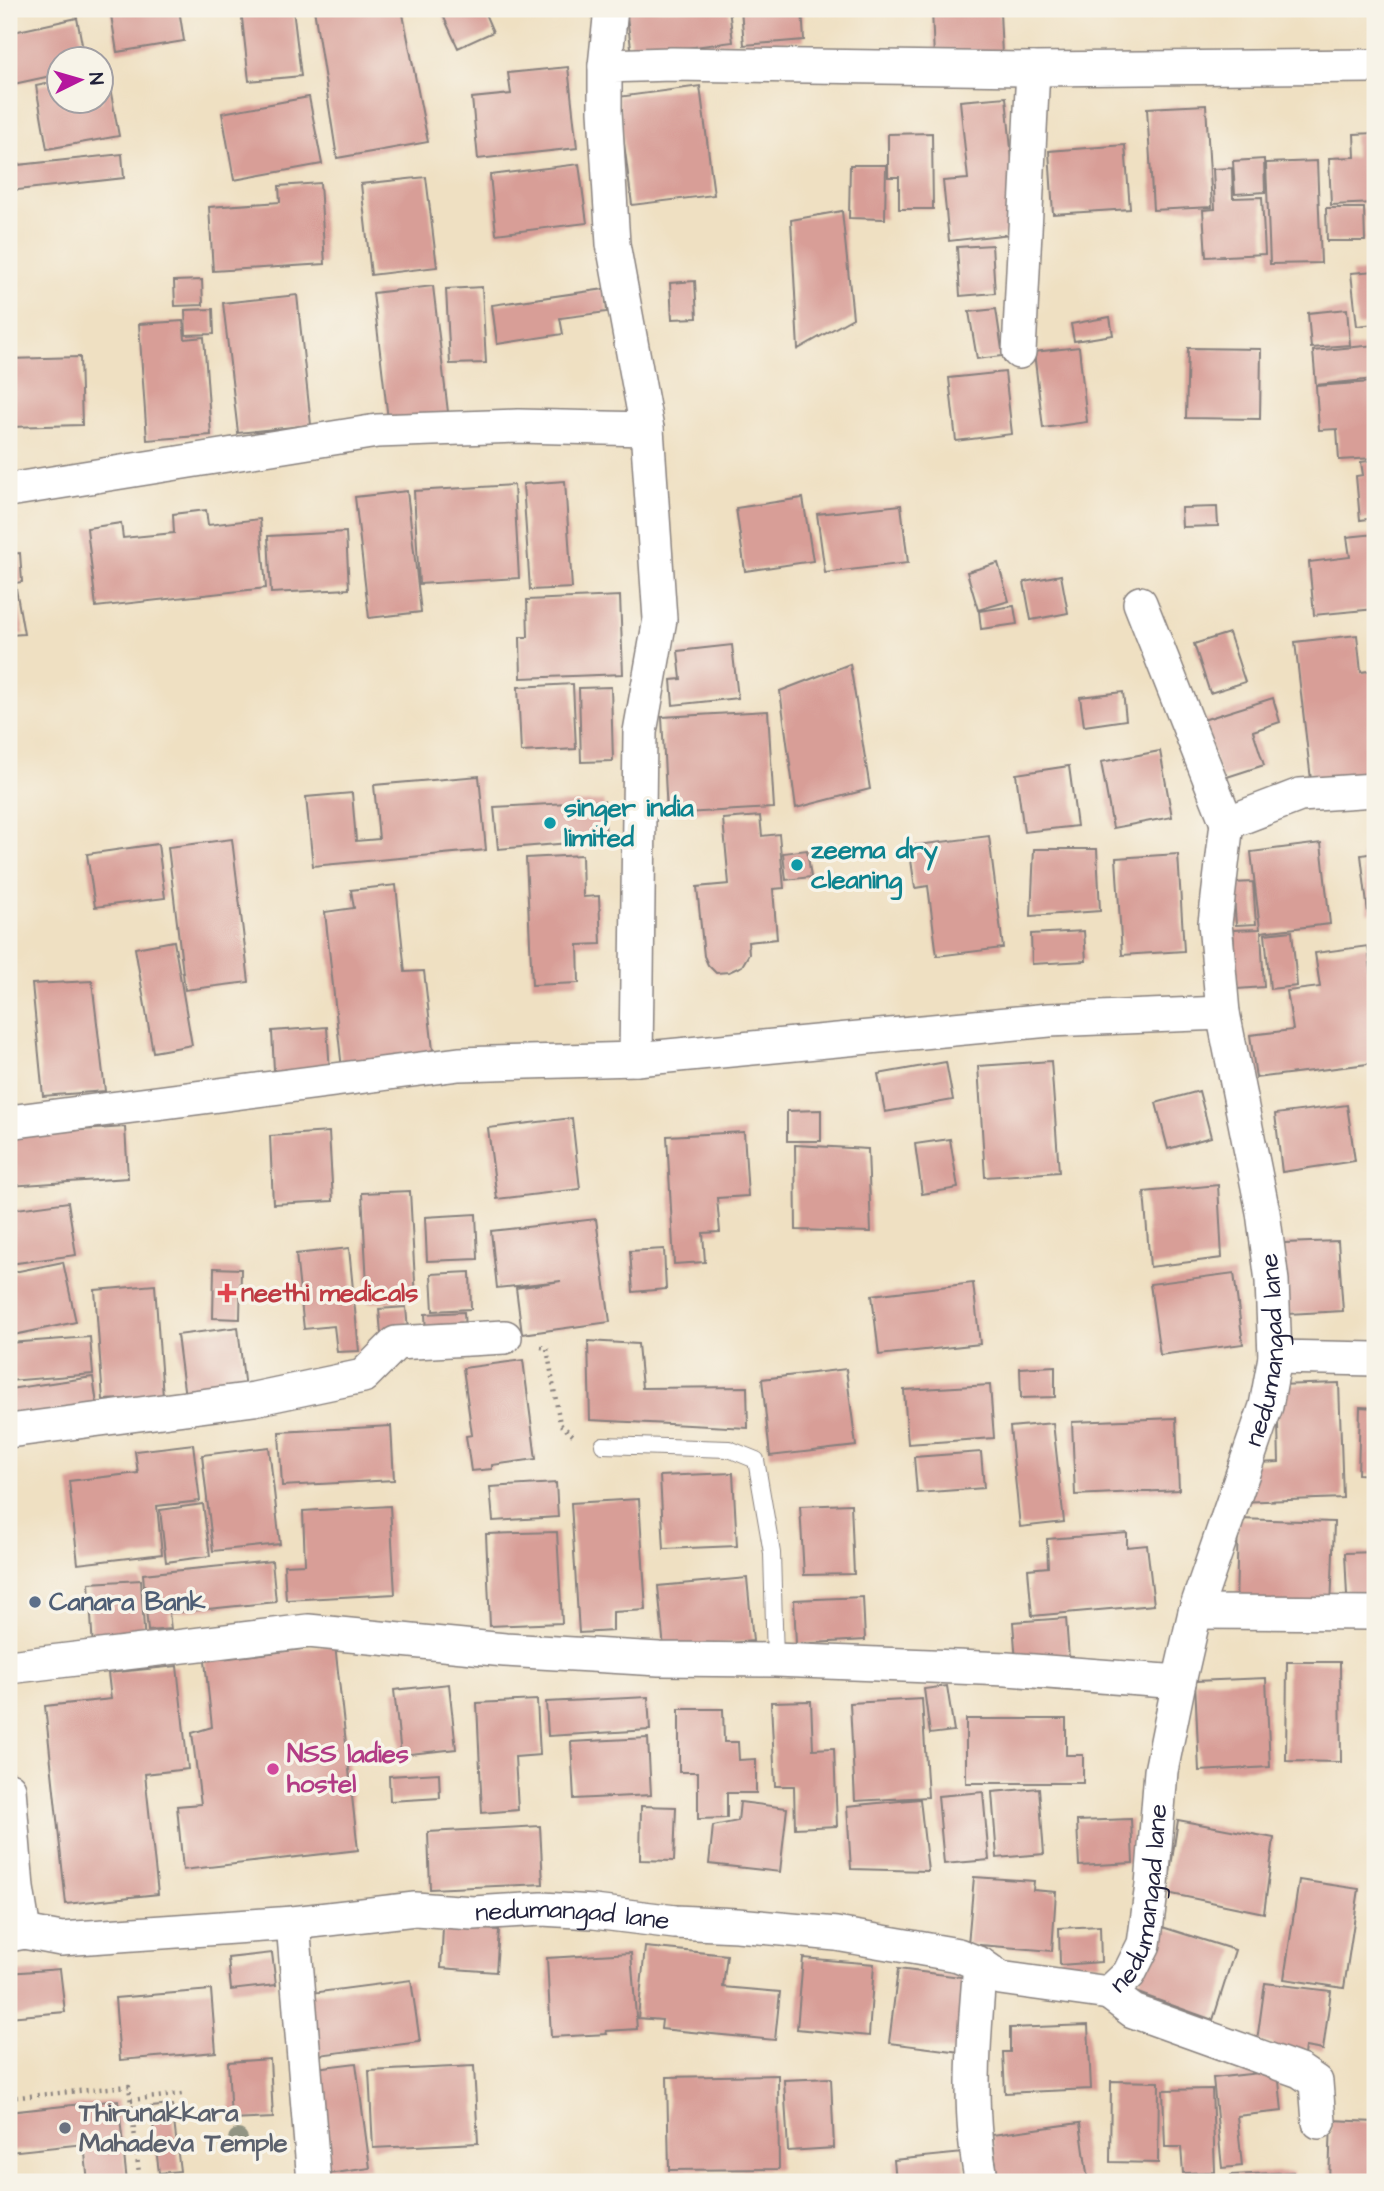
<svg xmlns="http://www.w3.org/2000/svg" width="1384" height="2191" viewBox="0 0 1384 2191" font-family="'Architects Daughter',sans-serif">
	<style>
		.building { fill: #d89e97 }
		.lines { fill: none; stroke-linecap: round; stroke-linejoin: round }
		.service-casing { stroke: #88817e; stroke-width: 18 }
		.minor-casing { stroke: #88817e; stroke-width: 36 }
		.path { stroke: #88817e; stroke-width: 4.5; stroke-dasharray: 2 5; stroke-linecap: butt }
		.service { stroke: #fff; stroke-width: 16 }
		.minor { stroke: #fff; stroke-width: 33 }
		.tree { fill: #919483 }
		.culture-dot { fill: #0f9aa8; stroke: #f7f3e8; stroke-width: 2.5 }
		.health-dot { fill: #e0444e; stroke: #f7f3e8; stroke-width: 2.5 }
		.service-dot { fill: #5c6f8a; stroke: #f7f3e8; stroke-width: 2.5 }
		.hotel-dot { fill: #d1479c; stroke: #f7f3e8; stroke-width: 2.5 }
		.worship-dot { fill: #6b7280; stroke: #f7f3e8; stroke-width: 2.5 }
		.labels { text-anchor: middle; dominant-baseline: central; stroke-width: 7; stroke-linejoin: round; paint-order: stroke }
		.culture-label { font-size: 26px; font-weight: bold; fill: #0d838f; stroke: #f7f3e8; text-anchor: start }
		.health-label { font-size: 26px; font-weight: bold; fill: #be3a42; stroke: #f7f3e8; text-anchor: start }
		.street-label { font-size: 26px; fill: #22223b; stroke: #f7f3e8 }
		.service-label { font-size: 26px; font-weight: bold; fill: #4e5e75; stroke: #f7f3e8; text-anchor: start }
		.hotel-label { font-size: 26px; font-weight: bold; fill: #b23c85; stroke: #f7f3e8; text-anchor: start }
		.worship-label { font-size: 26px; font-weight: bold; fill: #5b616d; stroke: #f7f3e8; text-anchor: start }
	</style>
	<rect width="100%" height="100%" fill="#f7f3e8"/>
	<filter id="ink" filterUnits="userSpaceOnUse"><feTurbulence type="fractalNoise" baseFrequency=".0143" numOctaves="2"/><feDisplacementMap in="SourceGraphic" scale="14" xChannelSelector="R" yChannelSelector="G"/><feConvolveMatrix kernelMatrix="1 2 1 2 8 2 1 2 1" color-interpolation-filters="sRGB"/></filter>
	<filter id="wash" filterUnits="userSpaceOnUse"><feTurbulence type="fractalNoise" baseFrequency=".00686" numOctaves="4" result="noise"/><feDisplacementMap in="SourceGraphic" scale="28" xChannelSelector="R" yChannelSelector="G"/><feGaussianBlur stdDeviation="1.57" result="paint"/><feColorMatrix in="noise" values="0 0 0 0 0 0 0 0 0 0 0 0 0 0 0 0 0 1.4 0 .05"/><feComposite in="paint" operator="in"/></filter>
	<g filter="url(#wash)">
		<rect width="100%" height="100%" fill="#efe0c2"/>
		<g id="blocks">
			<path class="building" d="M110,9h69l5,32 -67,11z
				M241,9h52l8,67 -52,5z
				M314,9h88l26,133 -91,16z
				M440,9h43l10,23 -35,16z
				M626,9h103l4,33 -101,13z
				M741,9h61l2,31 -60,5z
				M932,9h85v2l-17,1 2,43 -68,3z
				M77,18l8,42h-25v14l-51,11v-52z
				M568,67l9,81 -99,11 -6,-61 39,-4 -3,-21z
				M107,72l12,64 -72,13 -11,-63 24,-5v21h42v-29z
				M700,86l14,109 -82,10 -14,-108z
				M309,97l13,67 -88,16 -12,-67z
				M1006,97l13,136 -70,8 -6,-60 25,-2 -8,-78z
				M1206,105l6,102 -59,3 -6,-102z
				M932,133l1,76h-34v-32h-11v-43z
				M1375,133v70l-44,2 -2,-47 26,-1 -1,-23z
				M1125,145l5,64 -77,5 -4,-63z
				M122,154l2,24 -115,13v-25z
				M1264,159l1,33 -30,2 -2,-33z
				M1317,161l4,102 -51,1 -4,-101z
				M579,164l8,59 -91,11 -6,-59z
				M850,165h36l-1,54 -36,-1z
				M1232,168l1,30 29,-1 3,57 -59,3 -3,-47 12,-1 -2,-40z
				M426,177l11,90 -66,8 -10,-91z
				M320,183l5,81 -112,7 -4,-64 71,-5 -1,-16z
				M1326,208h38l1,33h-38z
				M842,211l11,107 -55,31 -7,-129z
				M992,245l3,48 -35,3 -3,-49z
				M1375,271v53l-18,2 -6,-53z
				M202,280l1,25 -28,1 -1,-25z
				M695,281l2,37 -25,1 -2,-36z
				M433,286l17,143 -60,7 -17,-143z
				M482,287l4,76 -36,1 -4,-75z
				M605,289l2,23 -47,6 3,16 -66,10 -5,-39z
				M297,295l14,130 -73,8 -15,-130z
				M213,309l1,25 -28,1 -1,-25z
				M996,309l7,47 -26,3 -8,-47z
				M1347,309l3,36 -39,3 -3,-35z
				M1110,317l3,18 -39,6 -3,-17z
				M183,321l2,18 19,-2 7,98 -64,5 -8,-116z
				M1375,345v34l-59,6 -3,-34z
				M1079,347l8,75 -44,6 -9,-76z
				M1188,348l73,1 -1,70 -74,-1z
				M80,357l2,68 -73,2v-68z
				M1005,372l7,62 -56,7 -7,-63z
				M1372,382l3,76 -36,2 -2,-31 -18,1 -3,-44z
				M1375,460v58l-15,2 -4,-44 7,-1 -2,-13z
				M565,481l7,107 -42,2 -7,-106z
				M514,485l5,93 -100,6 -5,-93z
				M407,491l14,121 -52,6 -14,-121z
				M803,498l10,63 -68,10 -9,-63z
				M901,505l7,58 -83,10 -8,-59z
				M1217,507l1,19 -36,1 -1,-19z
				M206,510l2,15 52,-6 6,69 -170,19 -9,-79 34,-5 2,15 51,-5 -1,-19z
				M346,532l3,57 -78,4 -3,-57z
				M1375,534v75l-61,6 -5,-53 41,-5 -3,-20z
				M20,553l2,29 -7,1 9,51 -15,1v-81z
				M998,563l11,38 -31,9 -11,-38z
				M1061,575l7,38 -37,7 -7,-38z
				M620,596l3,78 -102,4 -1,-41h8l-1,-37z
				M1014,606l3,18 -36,5 -2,-18z
				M1229,633l16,49 -35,11 -16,-49z
				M1357,635l4,37 14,-2v120l-62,7 -18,-155z
				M732,645l6,53 -65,7 -2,-25 10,-1 -3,-28z
				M850,664l20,125 -74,19 -16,-117z
				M573,684l3,65 -55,3 -3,-65z
				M611,687l2,74 -32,1 -2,-74z
				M1123,692l3,28 -42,6 -4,-29z
				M1273,698l7,24 -27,9 11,34 -43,14 -18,-59z
				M768,711l6,97 -107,6 -5,-97z
				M1160,751l12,66 -59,11 -12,-66z
				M1069,766l8,60 -53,6 -8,-58z
				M479,776l7,74 -173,16 -7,-69 46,-4 4,48 23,-2 -5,-54z
				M604,801l2,39 -108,9 -4,-42z
				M760,816l2,20 17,-2 5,54 -11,1 4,50 -29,3 1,12 -7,12 -13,6 -13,1 -8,-8 -4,-9 -7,-69 32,-3 -6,-65z
				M989,836l14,112 -66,8 -9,-70 -13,2 -6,-42z
				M232,839l17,143 -64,8 -17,-143z
				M1321,843l9,81 -69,8 3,55 -27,2 -4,-59 27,-1 -9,-77z
				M158,844l7,54 -70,9 -8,-53z
				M1034,849h63l3,62 -69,5z
				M807,850l4,27 -25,3 -3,-27z
				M1375,853v59l-7,1 -7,-58z
				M1178,854l6,97 -62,4 -6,-97z
				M582,855l1,42 16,-1 2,48 -23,1 1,38 -47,2 -6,-127z
				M1253,882l3,42 -20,1 -3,-42z
				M396,885l9,87 19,-1 10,88 -92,10 -17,-157 29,-4 -3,-18z
				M1084,931l2,30 -54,3 -1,-30z
				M1292,931l5,55 -27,3 -5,-55z
				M174,941l18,104 -39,7 -18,-104z
				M1368,946l7,54v63l-119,15 -6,-43 43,-5 -6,-39 33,-4 -5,-34z
				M92,981l13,110 -62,5 -11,-112z
				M327,1027l4,60 -56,2 -3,-58z
				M1051,1061l8,111 -74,5 -7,-111z
				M946,1062l7,38 -68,12 -7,-38z
				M1199,1091l12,46 -43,12 -12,-46z
				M1347,1105l8,56 -73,11 -7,-58z
				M821,1110v31h-34v-30z
				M572,1118l8,71 -83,10 -9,-71z
				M125,1127l3,51 -119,8v-51z
				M329,1132l4,69 -60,3 -3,-68z
				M744,1132l4,64 -31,2 3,34 -17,1 2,29 -31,2 -7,-128z
				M950,1139l8,49 -36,6 -7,-50z
				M795,1145l73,4 3,83 -75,-2z
				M1218,1185l4,73 -72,9 -6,-75z
				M410,1191l6,109 -48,3 -6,-110z
				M68,1202l8,53 -67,9v-54z
				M476,1214l2,45 -51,2 -2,-44z
				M596,1219l14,103 -88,12 -6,-46 45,-7 -64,7 -6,-57z
				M1338,1241l5,70 -55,3 -4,-71z
				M349,1248l10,103 -22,1 -3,-26 -30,3 -8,-75z
				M664,1249l2,40 -33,3 -3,-41z
				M63,1262l13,60 -67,14v-63z
				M214,1268l27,1 -1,50 -27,-1z
				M470,1272l1,37 -38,2 -2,-37z
				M1234,1273l9,71 -83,11 -10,-71z
				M973,1283l7,61 -101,11 -7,-60z
				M155,1285l8,112 -60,3 -8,-110z
				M406,1307l2,24 -27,3 -2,-25z
				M464,1312l2,38 -39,2 -2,-38z
				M238,1327l7,63 -60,7 -8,-62z
				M90,1337l3,37 -84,7v-38z
				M588,1341l50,3 4,44 105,-1 1,41 -158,-8z
				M523,1360l13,99 -44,6v4l-21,2 -5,-35 6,-1 -9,-67z
				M1055,1366v31l-34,1 -1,-30z
				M846,1369l10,77 -86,10 -8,-77z
				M93,1377l5,34 -89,12v-34z
				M1339,1383l4,115 -106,4 -2,-38 44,-2 -2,-77z
				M990,1385l4,53 -86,6 -4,-54z
				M1360,1407l15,1v67l-17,-1z
				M1176,1418l3,72 -104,5 -3,-73z
				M1053,1423l11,99 -44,5 -10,-100z
				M391,1426l3,54 -112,6 -3,-54z
				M193,1444l7,57 -43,5 5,48 -84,10 -9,-83 69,-8 -3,-22z
				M269,1447l11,97 -67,7 -11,-96z
				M981,1452l3,36 -67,5 -3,-36z
				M733,1473l4,73 -73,3 -4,-73z
				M556,1483l2,34 -65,4 -3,-34z
				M639,1499l7,111 -33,2v19l-34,2 -8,-130z
				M203,1504l7,52 -44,6 -6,-52z
				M851,1504l3,70 -50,1 -4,-69z
				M390,1506l5,88 -109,6 -2,-35 21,-1 -2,-53z
				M1238,1519l96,3 -3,89 -95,-3z
				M557,1532l5,91 -72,3 -4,-92z
				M1127,1533v14l20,-2 7,60 -122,11 -4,-47 20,-2 -1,-28z
				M1375,1552v64l-27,1 -3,-64z
				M272,1561l4,41 -107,11 2,16 -23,2 -5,-57z
				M747,1578l6,63 -89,8 -6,-63z
				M141,1580l4,66 -52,3 -4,-66z
				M863,1597l2,43 -69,4 -2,-44z
				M1066,1618l3,40 -53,4 -3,-40z
				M335,1645l23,205 -175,20 -6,-64 24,-2 -9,-71 20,-6 -7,-66z
				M1287,1662h53l1,100 -55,-1z
				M177,1666l11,103 -43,5 13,120 -92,10 -21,-198 66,-7 -3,-26z
				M1266,1678l4,89 -71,4 -4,-90z
				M449,1684l7,65 -55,6 -7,-65z
				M947,1686l7,45 -24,3 -6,-45z
				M648,1697l2,33 -102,6 -2,-34z
				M922,1699l6,98 -73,4 -5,-98z
				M537,1700l3,55 -25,2 3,53 -36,3 -5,-110z
				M811,1701l2,48 21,-1 3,78 -42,2 -1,-42h-19l-4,-84z
				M679,1709h44l1,33h14l1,18 17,-1v34h-29v25l-29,1v-47h-19z
				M966,1719h100v36h17v28h-117z
				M648,1738l3,57 -77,4 -3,-57z
				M439,1773l1,25 -50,3 -1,-25z
				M1039,1788l5,66 -47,4 -5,-66z
				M983,1792l6,68 -45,4 -6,-68z
				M920,1799l8,72 -77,-2 -4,-63z
				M740,1802l47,6 -7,64 -71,-8 4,-38 25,-5z
				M641,1806l35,1 -2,54 -34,-1z
				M1131,1819l2,44 -54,3 -2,-45z
				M1178,1820l96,18 -10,75 -97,-20z
				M540,1826l3,58 -113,5 -2,-57z
				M974,1877l60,4 -1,9 23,2 -4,59 -84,-7z
				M1299,1880l60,9 -15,99 -60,-9z
				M1100,1926l1,36 -41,3 -1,-37z
				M1159,1926l76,24 -22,70 -78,-28z
				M443,1927l56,3 -3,42 -55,-4z
				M645,1947l82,8 -4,32 57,5 -5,48 -114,-11 1,-9 -24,-2z
				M272,1953l4,32 -45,5 -3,-32z
				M631,1953l6,76 -31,2 1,3 -56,3 -4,-79z
				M803,1958l71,6 -5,72 -72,-7z
				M60,1969l5,43 -56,5v-44z
				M898,1969l71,9 -9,74 -71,-9z
				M411,1980l9,62 -116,15 -8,-62z
				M1265,1983l66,8 -8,59 -18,-3 -1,8 -32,-5 1,-6 -16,-3z
				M211,1990l5,62 -96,8 -5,-62z
				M1088,2025l3,64 -86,4 -2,-41h7v-24z
				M270,2059l3,59 -42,2 -3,-58z
				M356,2063l14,105 -49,7 -14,-106z
				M474,2066l4,77 -105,5 -4,-77z
				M1278,2071l4,40 -45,5 5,50 -20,2 -9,-90z
				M778,2075l1,94 -110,1 -2,-93z
				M831,2078l3,70 -46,3 -4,-71z
				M1111,2081l48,1 -1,81 -48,-1z
				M1212,2089l3,83 -32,1 -2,-26h-16l-2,-57z
				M118,2100l9,82h-39l-4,-38 -75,8v-40z
				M172,2105l8,66 -21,2 -8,-66z
				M1331,2120l44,2v60h-46z
				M1080,2123l8,58 -90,1 -6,-47z
				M963,2153l3,29h-70l-2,-22z
				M1293,2172v10h-61l-1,-7z"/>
		</g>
	</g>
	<g filter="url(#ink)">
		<use href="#blocks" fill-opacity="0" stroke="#88817e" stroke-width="2"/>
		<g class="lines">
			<defs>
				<path id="service" d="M603,1445l126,4 27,11 16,93 3,107"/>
				<g id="minor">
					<path d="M605,66l6,-57"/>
					<path d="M1019,352l14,-283"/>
					<path d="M9,490l368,-59 141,-5 129,3"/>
					<path d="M1140,603l87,220"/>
					<path d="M636,1059l4,-327 20,-113 -13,-190 -34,-185 -8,-133v-45l67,-2 361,5 342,-3"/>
					<path d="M9,1122l450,-58 177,-5 413,-39 174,-7"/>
					<path d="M1275,1357l100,2"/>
					<path d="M9,1431l245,-32 109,-23 33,-33 109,-6"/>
					<path d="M1195,1612l180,1"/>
					<path d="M9,1667l299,-36 197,19 154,9 116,1 232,9 172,13"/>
					<path d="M9,1789l8,99 7,44 -15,3"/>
					<path d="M293,1923l21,259"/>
					<path id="s1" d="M24,1932l37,7 232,-16 122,-14 58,4 69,-4 52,3 81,10 62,3 99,9 122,21 22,9 20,14 109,15 20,-19 15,-30 8,-59 9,-114 18,-89 16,-70 71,-206 9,-49 -3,-76 -9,-69 -40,-199 -8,-90 12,-100 73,-28 75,-5"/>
					<path d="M980,1964c-6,71 -13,149 2,218"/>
					<path d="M1109,1993l24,18 167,60 16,11 3,40"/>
				</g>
			</defs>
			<use href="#service" class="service-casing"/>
			<use href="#minor" class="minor-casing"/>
			<path class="path" d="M541,1347l6,1 13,76 16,14
				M9,2098l120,-12 11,96
				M131,2100l51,-6"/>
			<use href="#service" class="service"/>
			<use href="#minor" class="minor"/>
		</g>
		<circle class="tree" cx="238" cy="2139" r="10"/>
	</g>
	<g class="culture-dot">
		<circle cx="550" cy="823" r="7"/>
		<circle cx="797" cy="865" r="7"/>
	</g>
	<path class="health-dot" d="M223.5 1282.5h7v7h7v7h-7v7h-7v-7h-7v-7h7z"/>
	<circle class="service-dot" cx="35" cy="1602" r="7"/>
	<circle class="hotel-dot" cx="273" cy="1769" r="7"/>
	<circle class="worship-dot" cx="65" cy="2128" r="7"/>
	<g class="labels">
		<g class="culture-label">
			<text x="564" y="808">singer india<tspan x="564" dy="30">limited</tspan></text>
			<text x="811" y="850">zeema dry<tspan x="811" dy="30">cleaning</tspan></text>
		</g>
		<g class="health-label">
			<text x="241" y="1293">neethi medicals</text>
		</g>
		<g class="street-label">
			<text stroke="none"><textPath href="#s1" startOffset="1769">nedumangad lane</textPath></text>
			<text stroke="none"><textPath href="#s1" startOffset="1202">nedumangad lane</textPath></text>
			<text stroke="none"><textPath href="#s1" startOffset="551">nedumangad lane</textPath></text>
		</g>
		<g class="service-label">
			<text x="49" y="1602">Canara Bank</text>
		</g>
		<g class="hotel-label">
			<text x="287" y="1754">NSS ladies<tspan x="287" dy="30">hostel</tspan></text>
		</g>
		<g class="worship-label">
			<text x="79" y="2113">Thirunakkara<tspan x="79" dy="30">Mahadeva Temple</tspan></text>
		</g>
	</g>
	<rect width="1384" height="2191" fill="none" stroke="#f7f3e8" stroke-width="35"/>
	<g transform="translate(80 80) rotate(85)"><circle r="33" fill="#f7f3e8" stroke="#a29fa3" stroke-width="2"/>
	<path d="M0-5L12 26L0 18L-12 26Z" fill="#b5179e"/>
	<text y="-10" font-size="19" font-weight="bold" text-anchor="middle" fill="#22223b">N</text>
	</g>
</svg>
